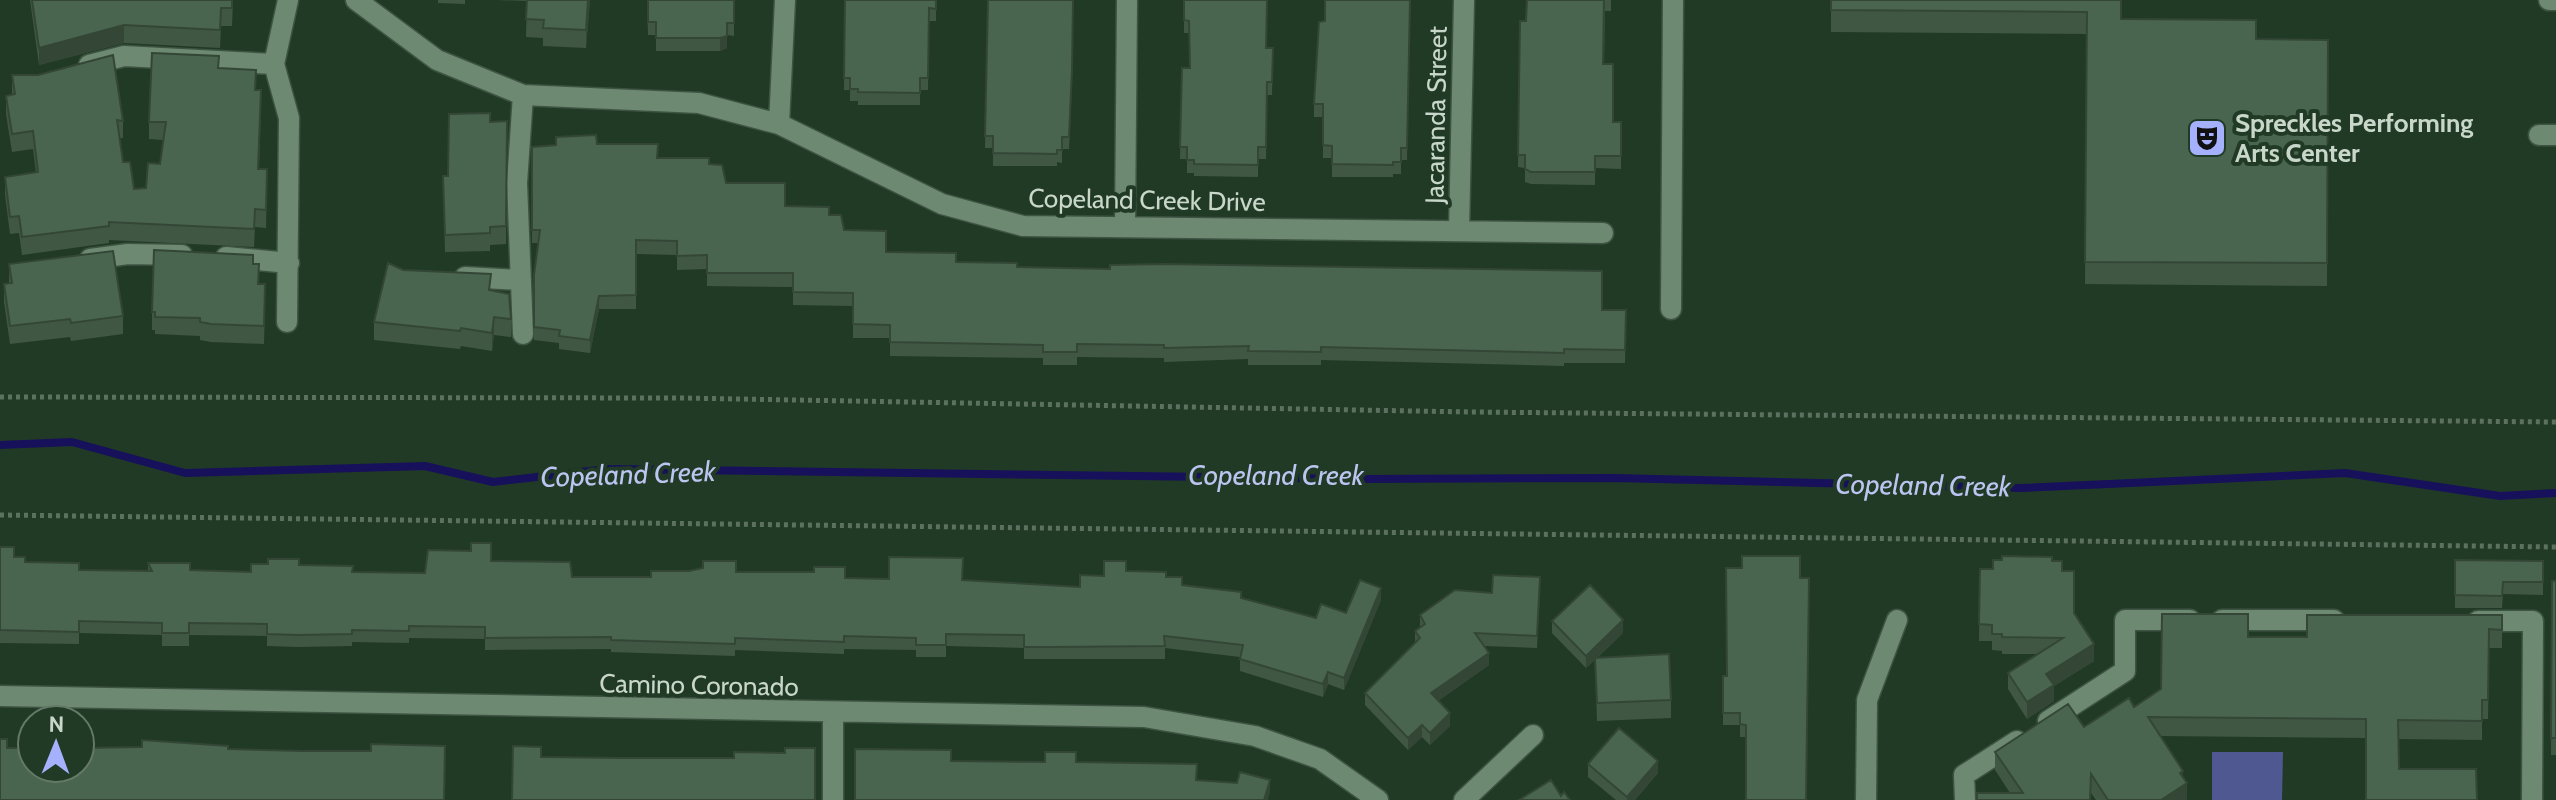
<svg xmlns="http://www.w3.org/2000/svg" width="2556" height="800" viewBox="0 0 2556 800" font-family="Cabin,sans-serif">
	<style>
		.green { fill: #505891 }
		.lines { fill: none; stroke-linecap: round; stroke-linejoin: round }
		.stream { stroke: #17115b; stroke-width: 8 }
		.minor-casing { stroke: #3e5443; stroke-width: 23 }
		.path { stroke: #5c7160; stroke-width: 5; stroke-dasharray: 4 4; stroke-linecap: butt }
		.minor { stroke: #6d8972; stroke-width: 20 }
		.wall { fill: #405744 }
		.shaded-wall { fill: #344737 }
		.building { fill: #4a654f; stroke: #344737; stroke-width: 2 }
		.labels { text-anchor: middle; dominant-baseline: central; stroke-width: 8; stroke-linejoin: round; paint-order: stroke }
		.street-label { font-size: 26px; fill: #c8d7ca; stroke: #213a26 }
		.poi-label { font-size: 26px; font-weight: bold; fill: #c8d7ca; stroke: #213a26; text-anchor: start }
		.water-label { font-size: 28px; font-style: italic; fill: #bcc4f0; stroke: #213a26 }
	</style>
	<rect width="100%" height="100%" fill="#213a26"/>
	<path class="green" d="M2212,752h71l-1,48h-70z"/>
	<g class="lines">
		<path class="stream" d="M0,445l72,-3 113,31 240,-7 68,16 114,-13 754,10 254,-1 407,10 323,-15 155,23 56,-3"/>
		<defs>
			<path id="minor" d="M356,0l81,60 86,35 176,8 80,21 163,80 81,22 580,7
				M2549,0h7
				M89,65l35,-9 150,8
				M523,95l-6,88 6,151
				M779,124l6,-124
				M2539,135h17
				M1125,226l2,-226
				M1459,231l5,-231
				M226,257l63,6
				M90,259l38,-5 54,1
				M465,277l56,3
				M1671,309l2,-309
				M287,322l2,-204 -15,-54 14,-64
				M2222,620h112
				M2478,621h55l-1,179
				M0,696l1144,21 111,19 65,23 58,41
				M833,713v87
				M2048,721l77,-50v-51h65
				M1464,800l69,-65
				M1866,800l1,-100 30,-80
				M1965,800l-1,-25 53,-34"/>
		</defs>
		<use href="#minor" class="minor-casing"/>
		<path class="path" d="M0,397l682,1 789,14 1085,10
			M0,515l2556,32"/>
		<use href="#minor" class="minor"/>
	</g>
	<path class="wall" d="M30,0h203l-1,26h-11l-1,22 -96,-5 -85,22z
		M438,0h27v4l-27,-1z
		M498,0h92l-4,48 -43,-2v-8l-17,-1 1,-36z
		M647,0h87v36l-7,-1v13l-7,3h-64v-16h-8z
		M845,0h91v21h-7l-1,69h-8v15h-62v-4h-8v-11h-6z
		M988,0h85l-1,83 -3,66h-7v14l-5,-1v4h-64v-18h-8z
		M1184,0l82,48h7l-1,47h-5l-1,64h-8v18l-64,-1v-3h-7v-14h-7l2,-91h8l-1,-35h-5z
		M1410,0l-3,160h-6v14h-8v3h-61v-19h-9v-41h-9v-13l11,-83z
		M1527,0h84v11h-6l-1,53 9,58h8v47l-26,-1v17l-64,-1 -6,-2v-14l-7,-1 2,-146h6z
		M1831,0h290v19l135,20 72,1 -1,246 -242,-2 2,-250 -256,-2z
		M219,68l37,22 5,18 -2,61 8,18 -1,41 -11,-1 -1,20 -145,-7v3l-87,12 -3,-22 -9,1 -5,-39v-18l31,-4 -3,-24 -21,3 -6,-38v-18l6,-1v-20l111,46v17h-3l3,24 11,27 12,-1 14,-24 4,-24 -15,-1v-17z
		M507,121l-1,123 -16,1v6l-45,1 -2,-76h5l42,-54z
		M597,144l61,14 51,6 17,19 59,23 44,9 15,15 42,22 70,10 646,48h24l-1,53h-61v3l-243,-6v5h-73v-6l-84,3v-4l-87,-1v8h-34v-7l-153,-2v-18h-37v-32l-60,-1v-18l-86,-1v-17l-30,1v-15l-41,-1v55h-37l-9,44 -31,-4v-6l-25,-3v-65l4,-32h-6v-96z
		M9,264l114,52v18l-52,7 -1,-4 -60,7 -6,-42v-18l5,-1z
		M253,264l12,38 -1,42 -53,-2 -11,-2v-4l-45,-2v-4h-3v-18z
		M403,270l88,21 20,28v18l-17,-2 -2,16 -31,-5 -1,3 -86,-9v-18z
		M0,547l14,10 11,5 54,8 69,1v-8l42,7 61,2 48,-7 53,7 73,1 66,-12 81,16h79l85,-5 109,6 117,2 118,7 24,-11 22,-5 40,6 16,8 59,13 75,20 30,-5 35,-13 -37,90 -16,-6 -5,13 -83,-26v-14l-75,-9v11h-141v-11l-78,-2v11h-30v-7l-72,-1v5l-109,-4v6l-124,-4v-3l-126,1v-11l-76,-1v5l-57,-1v4l-54,1 -31,-1v-10l-78,-1v11h-27v-11l-83,-2v11l-79,-1z
		M2455,560l88,1v34l-40,-1 -1,14h-47z
		M2052,561l10,10 12,42 20,48 -40,25v15l-27,18 -19,-30v-16l29,-19h-35v-3l-10,-1v-9h-13l1,-72h13z
		M1742,568l4,169h-6v-12h-17v-49h4z
		M2552,581h4v174h-5z
		M1540,589l-3,59 -53,-2 5,19 -51,36 12,25 -20,19 -8,-8 -14,13 -43,-45v-12l50,-50v-12l5,-3v-13l72,-22z
		M2502,615v33h-13l-1,71h-6v21l-83,-1 -33,61v-62l-206,-2 23,42 4,22h-91l-5,-7h-81l-15,-23v-18l89,-25 50,-20 114,-70h59z
		M1552,621l71,12 -26,25 74,42v18l-74,3 -2,-61 -9,8 -34,-35z
		M1588,764l70,9 -23,27h-19l-28,-23z"/>
	<path class="shaded-wall" d="M588,0h2l-4,48v-18z
		M124,25v18l-85,22v-17z
		M727,36v12l-7,3v-13z
		M599,296v13l-9,44v-13z
		M494,317v18l-2,16v-18z
		M1381,588v12l-37,90v-12z
		M1623,620v13l-37,35v-12z
		M2094,644v17l-40,25v15l-27,18v-17l19,-28z
		M1489,653v12l-58,41v-13z
		M1328,672v12l-5,13v-13z
		M1450,713v13l-20,19v-12z
		M1422,725v12l-14,13v-12z
		M1658,761v12l-23,27h-8v-3z
		M2183,771v14l4,-2v17h-26l19,-27z
		M1270,780v12l-2,8h-4z"/>
	<path class="building" d="M32,0h200v8h-11l-1,22 -96,-5 -85,23z
		M527,0h61l-2,30 -43,-2 1,-8 -18,-1z
		M648,0h86v23h-7v13l-7,2h-64v-16h-8z
		M845,0h91v9l-7,-1 -1,70h-8v15l-62,-1v-3h-8v-11h-6z
		M988,0h85l-1,70 -3,67h-7v13h-5v4l-64,-1v-17h-8z
		M1184,0h83l-1,48h7l-1,34h-5l-1,65h-8v18l-64,-1v-4h-7v-13h-7l2,-79h8l-1,-47 -5,-1z
		M1325,0h85l-3,148h-6v14h-8v3l-61,-1v-18l-9,-1v-41h-9l5,-82 6,-1z
		M1527,0h77l-1,64h10v58h8v34h-26v16h-64l-6,-3v-14h-7l2,-134h6z
		M1831,0h290v19l135,1v19l72,1 -1,223 -242,-1 2,-250 -256,-2z
		M152,53l67,3 -1,12 38,2 -1,20h6l-3,79h9l-1,41 -11,-1 -1,20 -145,-7v4l-87,11 -3,-21 -9,1 -5,-40 33,-5 -5,-41 -21,3 -6,-38 9,-2 -3,-19h26l75,-20 10,66 -6,-1 6,42h7l4,27 12,-1 2,-25 12,1 6,-42h-17z
		M490,113v9l17,-1 -1,105 -16,1v6l-45,2 -2,-59h5l1,-62z
		M596,135l1,9h61l-1,14h52v6l13,1 4,18h59v23l44,1v8h12l3,15 42,1v21l70,1v9l61,1v4l93,2v-4l54,-1 438,7v39h24l-1,40 -61,-1v4l-243,-6v5l-73,-1 1,-5 -85,2v-3l-87,-1v8h-34v-7l-153,-3v-17l-37,-1v-31l-60,-1v-19h-86v-18l-30,1v-15l-41,-1v55l-37,1 -9,44 -31,-4 1,-6 -26,-3v-52l6,-45h-8v-83l24,-2v-8z
		M154,250l99,5v9h6l-1,20h7l-1,42 -53,-2 -11,-2v-4l-45,-1v-5h-3z
		M113,251l10,65 -52,7 -1,-4 -60,7 -6,-42 8,-1 -3,-19z
		M388,263l15,7 88,4 -2,16 20,4 2,25 -17,-2 -2,16 -31,-5 -1,3 -86,-9z
		M471,543h20v18l79,1 2,15h79v-6h38l14,-3v-7h33v11h78v-5h31v11l44,1v-22l74,1 -1,22 118,7v-12l24,1v-15h22v10l40,1v5h16v8l59,7v6l75,20 5,-14 25,9 14,-33 21,8 -37,90 -16,-6 -5,12 -83,-25 3,-14 -79,-9 1,10 -114,1h-27v-12l-78,-1v11h-30v-7l-72,-2v6l-109,-4v6l-124,-4v-3l-126,1v-11l-76,-1v5l-57,-1v4l-54,1 -31,-1v-10l-78,-1v10h-27v-10l-83,-2v11l-79,-2v-83h14v10h11v5l54,1v7l73,1 -4,-8h42v7l61,2v-8h17v-5h31v6l54,1 -1,6 73,1 3,-23 43,1z
		M1742,556h58v22h9l-3,222h-60v-75l-6,-1v-11h-17v-37h4l-1,-108h16z
		M2002,556l50,1v4h10v10h12v42l20,31 -48,30 8,11 -27,17 -19,-29 55,-35 -61,-1v-3h-10v-9l-13,-1 1,-55h13v-9h9z
		M2455,560l88,1v21h-40l-1,14 -47,-1z
		M1493,575l47,2 -3,59 -62,-3 14,20 -58,40 19,20 -20,20 -8,-8 -14,13 -43,-45 55,-55 -5,-7 10,-7 -5,-9 35,-25 37,3z
		M2552,581h4v157h-5z
		M1590,585l33,35 -37,36 -34,-35z
		M2162,614h86v23h59v-22h195v15l-13,-1 -1,71h-6v21l-84,-1 1,49h77l1,31h-111v-81l-218,-2 35,54 -3,2 7,10 -26,17h-53l-17,-26 -1,26h-113v-7h46l-28,-41 73,-48 16,23 45,-29 5,9 27,-18z
		M1669,654l2,46 -74,3 -2,-45z
		M1619,728l39,33 -31,36 -39,-33z
		M0,739h7v9h25v20h48v-20l62,-1v-7l86,6v3l74,2h69v-7l74,2 -1,54h-444z
		M513,746l28,1v10l80,1h113v-6l51,1v-5h30v52h-303z
		M855,749l96,1v11l94,1v-10h31v10l121,2 -1,16 41,3 3,-11 30,8 -6,20h-409z
		M1551,780l10,16 3,-4 6,8h-51z"/>
	<defs>
		<symbol id="theatre-square" viewBox="-11 -11 22 22"><rect x="-9" y="-9" width="18" height="18" rx="4" fill="#a5b1fc" stroke="#213a26"/><path d="M-5-5.5Q0-4 5-5.5V0Q5 5 0 6Q-5 5-5 0ZM-3.3-2.5H-1v1.5H-3.3ZM1-2.5H3.3v1.5H1ZM-2.8 1Q0 5.5 2.8 1Z" fill="#111"/></symbol>
	</defs>
	<g fill-rule="evenodd">
		<use href="#theatre-square" x="2185" y="116" width="44" height="44"/>
	</g>
	<g class="labels">
		<g class="street-label">
			<text transform="translate(1436 115) rotate(-89)">Jacaranda Street</text>
			<text transform="translate(1147 200) rotate(1)">Copeland Creek Drive</text>
			<text transform="translate(699 685) rotate(1)">Camino Coronado</text>
		</g>
		<g class="poi-label">
			<text x="2235" y="123">Spreckles Performing<tspan x="2235" dy="30">Arts Center</tspan></text>
		</g>
		<g class="water-label">
			<text transform="translate(628 474) rotate(-2)">Copeland Creek</text>
			<text x="1276" y="475">Copeland Creek</text>
			<text transform="translate(1923 485) rotate(1)">Copeland Creek</text>
		</g>
	</g>
	<g transform="translate(56 744) rotate(1)"><circle r="38" fill="#213a26" stroke="#647968" stroke-width="2"/>
	<path d="M0-6L14 30L0 20L-14 30Z" fill="#a5b1fc"/>
	<text y="-12" font-size="22" font-weight="bold" text-anchor="middle" fill="#c8d7ca">N</text>
	</g>
</svg>
